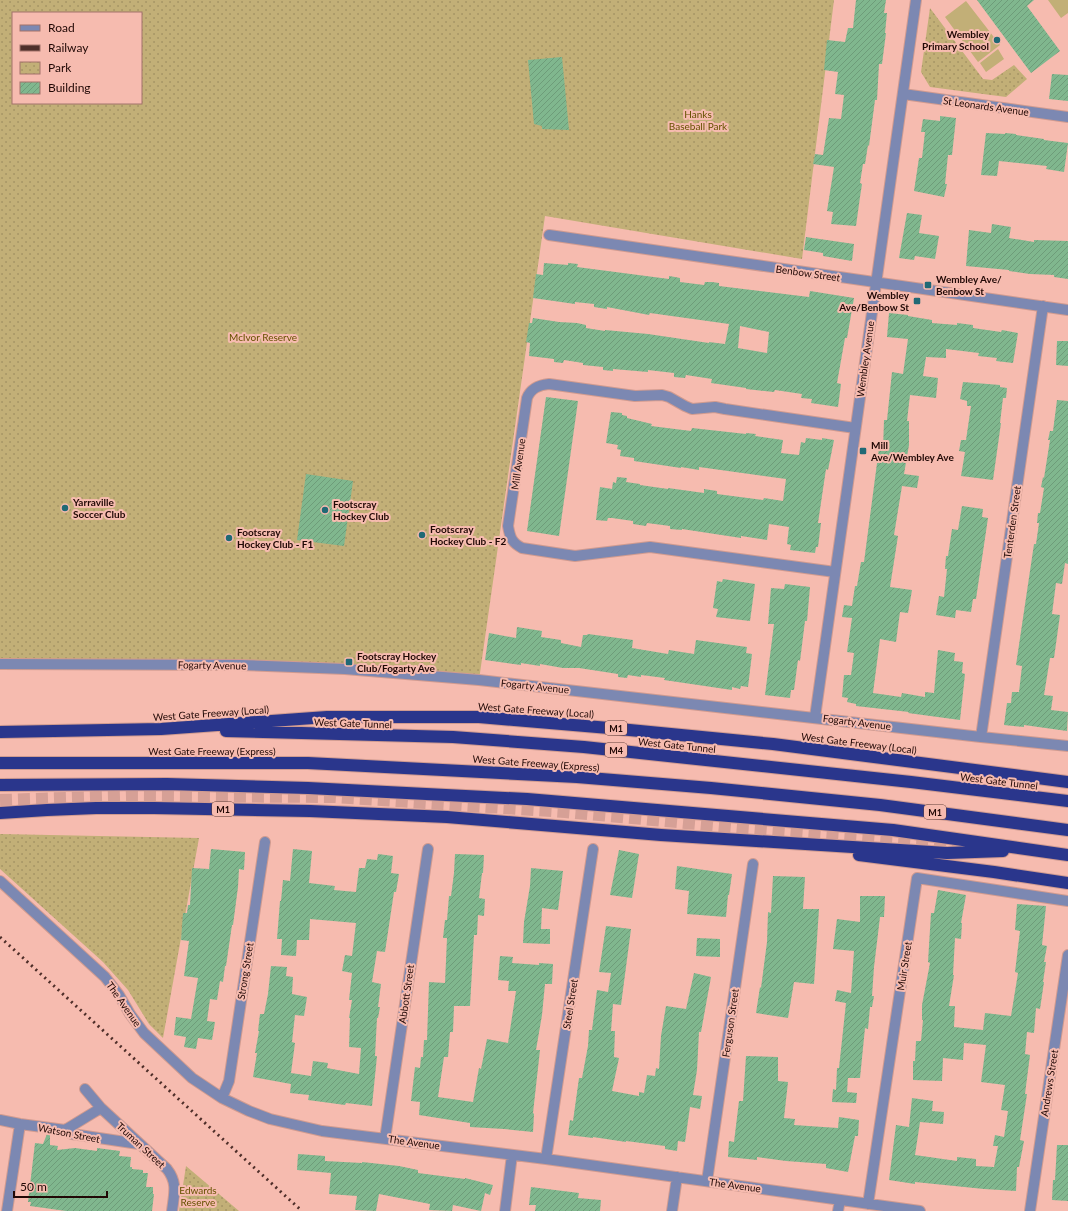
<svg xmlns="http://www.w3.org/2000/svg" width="1068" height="1211" viewBox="0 0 1068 1211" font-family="Lato,sans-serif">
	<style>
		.grass { fill: #c2af77 }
		.park { fill: url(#park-dots); fill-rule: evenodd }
		.building { fill: url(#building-hatch); fill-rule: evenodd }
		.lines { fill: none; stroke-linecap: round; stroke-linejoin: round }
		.highway-tunnel { stroke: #d6a096; stroke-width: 12; stroke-dasharray: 12 6; stroke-linecap: butt }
		.street-casing { stroke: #d09b90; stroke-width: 12 }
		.highway-casing { stroke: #d09b90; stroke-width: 14 }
		.street { stroke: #7c88b2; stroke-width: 10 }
		.highway { stroke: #2a368c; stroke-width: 12 }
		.rail { stroke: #4e2e29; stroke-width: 3; stroke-dasharray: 2 4; stroke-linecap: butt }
		.poi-dot { fill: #206975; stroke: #f6bbaf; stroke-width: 1.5 }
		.labels { text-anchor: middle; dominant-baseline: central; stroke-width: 4; stroke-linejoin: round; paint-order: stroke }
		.shield { fill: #f6bbaf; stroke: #613e38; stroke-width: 1 }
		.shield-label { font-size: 9px; font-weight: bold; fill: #210805 }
		.poi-label { font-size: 10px; font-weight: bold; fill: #210805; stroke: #f6bbaf; text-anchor: start }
		.street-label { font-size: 10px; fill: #210805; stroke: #f6bbaf }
		.park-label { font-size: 10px; fill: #665101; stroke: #f6bbaf }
	</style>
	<defs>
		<pattern id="park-dots" width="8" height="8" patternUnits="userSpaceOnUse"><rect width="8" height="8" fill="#c2af77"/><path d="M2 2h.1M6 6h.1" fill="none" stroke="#a69565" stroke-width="1.8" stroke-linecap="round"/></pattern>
		<pattern id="building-hatch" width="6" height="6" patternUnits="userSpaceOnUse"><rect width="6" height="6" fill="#80b78e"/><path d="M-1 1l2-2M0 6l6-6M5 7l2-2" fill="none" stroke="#6e9c79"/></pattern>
	</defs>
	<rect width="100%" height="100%" fill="#f6bbaf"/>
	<path class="grass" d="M1048,0h20v13l-7,5z
		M966,1l34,44 -22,17 -33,-45z
		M998,49l6,10 -18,13 -6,-9z"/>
	<path class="park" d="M0,0h834l-32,259 -257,-43 -66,464 -134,-11 -262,-5 -83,-6zM13,13h128v90h-128z
		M930,8l53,71 9,1 22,-15 13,14 -21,18 -76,-10 -9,-15z
		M0,834l199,4 -36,200 -14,-14 -21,-34 -25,-28 -103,-93z
		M186,1166l53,45h-60z"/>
	<path class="building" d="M856,0h30l-2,13h3l-2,20h1l-4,31h-3l-2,36h-2l-6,46 -1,-1 -3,19h-2l-3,19 2,1 -2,13 -4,29 -25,-2 2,-12 -6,-1 7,-44 -21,-3 2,-10 8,1 6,-37 12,1 3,-24 -9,-1 3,-22 -14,-2 3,-30 18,2 3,-14h5z
		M977,0h57l-7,6 33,45 -29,22z
		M562,57l7,73 -27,-1v-3l-8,-2 -6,-64z
		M1052,74l16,1v26l-19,-2z
		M940,116l16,2 -4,37h-4l-3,29h2l-3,13 -30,-6 5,-33h3l3,-26h-4l2,-13 17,2z
		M986,133l19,1v-1l11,1v1l28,4v1l24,3 -4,29 -18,-3 1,-3 -48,-5 -2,15 -16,-1z
		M907,213l15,2 -3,18 20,3 -4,23 -20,-3 -1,4 -15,-2z
		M992,224l19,3 -2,11 25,4v-2l34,1v38l-14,-2v-2l-24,-1 -21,-3v-1l-43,-4 3,-36 22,3z
		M806,237l48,7 -2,17 -29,-5v-3l-19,-3z
		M544,263l24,2v-2l10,1 -1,3 92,12v-3l6,1 5,1v4l24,3 1,-3h7l7,1v3l90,11 1,-6 44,7 -7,40h-2l-8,45 4,1 -3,23 -27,-4 1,-4 -11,-1 1,-4 -27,-4 -1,2 -28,-3v-1l-35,-5 1,-4 -26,-4 -1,3 -11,-1v-4l-26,-3v2l-35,-3v2l-10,-1v-3l-20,-2v-2l-19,-3 -1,3 -9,-1v-3l-25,-3 1,-13 -4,-1 3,-19h3l1,-5 26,4 18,1 9,2v3l19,3v-1l43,4 61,9v-1l16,2 4,-20 -79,-11 -1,2 -42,-8v2l-13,-2v-3l-19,-2v2l-42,-6 3,-24 7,1zM740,326l29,6 -2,21 -29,-5z
		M889,313l19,2v1l24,4v3l25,2v-2l16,2v3l28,4 1,-2 16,3 -5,30 -17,-2 1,-3 -19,-2 1,-3 -33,-4v9l-20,-1 -3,19 15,2 -2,20 -26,-3 -3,26h2v24l-5,29 15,2 -2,12 -15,-2 -8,49 4,1 -8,51 22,3 -4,23 -8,-1 -4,30 -16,-3 -7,54 28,4 1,-4 23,4v-5l9,1 4,-43 17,3 -1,8 9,1 -1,11 3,1 -5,46 -52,-7 1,-1 -53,-6v-2l-9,-2 1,-4 -6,-1 2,-22h7l3,-22 -7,-1 5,-34 -10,-1 2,-12 8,1 3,-20h2l4,-24h3l15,-114 4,1 1,-29h3l5,-48 11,2 5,-35 -21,-2z
		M1057,341h11v25l-12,-1z
		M963,382l37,3v2l7,1 -1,10h-3l-3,25h1l-8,57 -32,-4 4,-24 -6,-1 2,-11h5l5,-34h-4v-5l-7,-2z
		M546,397l32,4 -19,135 -32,-5z
		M1057,400l11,1v163l-3,-1 -3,21 -6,-1 -4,31 8,1 -6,43h-4l-6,37 9,1 -2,14 17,2 -1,19 -43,-6v2l-20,-2 3,-22h4l1,-11h7l3,-26 -6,-1 18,-121h2l3,-21h-2l1,-10h2l4,-25 -3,-1 2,-10 1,1 6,-38h-2l2,-9h3z
		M611,412l11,1v2l5,1v2l25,6 -1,2 40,5 1,-3 54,6v-1l10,1 -1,2 28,4 -2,13 18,2 2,-13 4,1 1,-5 16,2v-2l12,2 -6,30 -2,-1 -8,54h3l-3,24h-2l-1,6 -25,-3 1,-5 -4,-1 2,-17 -20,-3 -2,16 -26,-4v2l-59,-9v1l-12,-1v-3l-23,-3 -1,3 -13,-2v-3l-21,-3h-4l-1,3 -11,-1 4,-33 12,2 1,-7 3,1 1,-6 10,1 -1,4 14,2v1l28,4v-1l36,5v-4l13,2v3l46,6 1,-2 19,3 3,-22 -87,-12v3l-18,-3v1l-47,-7v-3l-14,-2 1,-6 -4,-1 1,-4 -12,-2z
		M306,474l47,7 -9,65 -47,-6z
		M962,506l21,3 -1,8 6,1 -12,81h-3l-2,13 -15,-2 -1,8 -19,-3 3,-19 5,1 3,-28h-2l1,-13h2l4,-27 6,1z
		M723,579l32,5 -5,37 -34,-4 2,-8 -5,-1 4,-27 5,1z
		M785,584l25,3 -3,34h-2l-5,40 -2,-1 -4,30h-3l-1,8 -25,-3 9,-71h-6l3,-36 13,1z
		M517,627l25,4 -1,6 20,3v3l20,4 2,-12h4l1,-1 45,6 -1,8 36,6 1,-4 25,4 2,-14 51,7 -1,6 6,1 -4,33 -7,-1 -1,3 -8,-2v3l-68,-10 1,-2 -24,-3v2l-13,-2 -1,3 -9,-1v-3l-39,-6h-16l-23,-4v2l-19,-3v2l-36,-5 4,-27 27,5z
		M211,849l34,3 -1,18 -5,-1 -1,18 -5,38h-1l-6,41h-1l-2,16 -3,-1 -3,19 -7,-1 -3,22 8,1 -3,18 -14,-2 -2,11 -12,-2 2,-10 -12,-2 2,-18 15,2 7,-41 -14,-2 5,-35 -8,-1 2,-27h4l1,-8h2l2,-37 17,1z
		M293,849l19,2 -3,32 26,3 -1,4 22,2 3,-24h6l2,-9 10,1 1,-6 15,2 -2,17 8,1 -3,18h-2l-9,60 -8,-1 -5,31 9,2 -3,23h2l-2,11h-1l-2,38h2l-5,50 -26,-3 -1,2 -37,-5 1,-5 -19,-2 1,-9 -38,-7 4,-24h-2l4,-22h-1l2,-17h4l4,-20 3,-28 16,1 -1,9 7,1 -1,17 15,3 -3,19 -9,-1 -3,27 3,1 -4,30 20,3 2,-15 15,2 -1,5 32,6 2,-26 -12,-1 1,-29h-1l3,-18h-3l3,-27 -10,-2 3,-16 7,1 4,-33 -46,-4 -1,21h-12l-1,16 -15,-1 1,-16h-5l3,-38h1l2,-21 7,1z
		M619,850l20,4 -7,44 -22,-3z
		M455,854l29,1 -1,18h-1l-3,25 6,1 -1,17 -6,-1 -1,20h-3l-4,71h-16l-1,26h-3l-2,25h-4l-6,40 35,5 6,-34 2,1 6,-30 21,4 8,-52h-8l1,-10 -11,-1 2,-24 13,1 -1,6 27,2v-2l14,1 -1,20h-7l-3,31 -6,35h4l-7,63 1,1 -1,18 -29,-3 -34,-2v-4l-51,-8 1,-13 -9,-1 4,-34 5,1 1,-11h2l1,-17h3l2,-58 16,1 2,-45h-4l2,-18h2l2,-24h2l3,-23z
		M677,866l55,8 -3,21h-1l-2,22 -39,-3 2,-23 -14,-2z
		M531,868l32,3 -5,39 -16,-2 -1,21h9v15l-27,-1 1,-21 6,-36z
		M773,876l32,1 -2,32h16l-5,75 -20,-2 -6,36 -32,-5 4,-26 1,1 6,-46 1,-30 3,1z
		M938,890l28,5 -5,28h1l-1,16 -6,-1 -2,37h1l-5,31h6l-1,21 29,3 2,-17 26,3 7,-43 -3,-1 5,-41 -5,-1 2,-26 29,2 -4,39 5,1 -3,16h2l-3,20h1l-4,27 -4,-1 -2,25 -7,-1 -2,22 5,1 -5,39h2l-7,46 4,1 -5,26h-2l-1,24 -32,-2 -69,-7v2l-26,-4 7,-55 13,2 3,-29 21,3 -1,10 12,1 -1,12 -23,-2 -5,33 42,6v-4l19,2v7l18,1 4,-21h-5l2,-11 9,2 4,-26 -7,-1 4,-25 -24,-3 5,-37 -22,-2 -1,17 -20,-2 -1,23 -29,-1v-19h2l1,-20h5l2,-21h-1v-15l8,-42 -2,-1 3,-49h3z
		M860,896h25l-1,21h-4l-6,50 -2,29h2l-2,11h-2l-2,22 -3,-1 -5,50h-12l-1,14 10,1 -1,10 -24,-1 1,-13 3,1 1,-22h2l7,-65 -11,-2 2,-11 14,3 3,-42 -21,-2 4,-30 23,3z
		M606,926l25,3 -10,76 -8,-1 -2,27h4l-1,26 5,1 -7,33 27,5v-4l5,1 3,-18 8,1 1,-8 3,1 2,-33 5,-30 20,3 8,-36 17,4 -10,55h-2l-2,38 -4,25 9,1 -2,13 -10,-2 -5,35 -7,-1 -1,10 -12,-2v-3l-39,-5v1l-33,-5v1l-25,-3 2,-15 3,1 6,-43h3l6,-32 1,-16h3l5,-40 11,2 3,-19 -12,-1z
		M697,938l23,1v18l-24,-1z
		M746,1056l32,1v24l10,1 -4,36 11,1 -1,6 44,3 1,-11 20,3 -1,16h-3l-7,36 -22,-4v-4l-40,-3 -29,-4v3l-29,-3 1,-16 5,1 5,-41h4z
		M47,1134l3,1v10l8,1 -1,4 18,-2 22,3v-3l23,3 -1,5 12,1 -1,10h2v2l11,1v3h5l-2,14h7v7h1l-2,17h-86l-36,-5 1,-4h-3l7,-59 8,1z
		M1057,1145h11v56l-16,-1 1,-20h2z
		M298,1154l27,2v5l37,2v-1l37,4 19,4v3l47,6v-1l28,7 -3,10 -5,-2 -4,18 -28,-6 -1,6 -23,-1 1,-6 -51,-10 -3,17 -21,-1 2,-14 -28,-2 2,-21 -34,-3z
		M531,1187l48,6 -1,5 23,2 -1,11h-65l1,-6h-7z"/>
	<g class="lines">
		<path class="highway-tunnel" d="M0,800l128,-4 206,1 231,15 177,16 221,17"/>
		<defs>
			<path id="street" d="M903,94l165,23
				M549,235l519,75
				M835,572l-185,-25 -75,9 -53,-8c-11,-6 -12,-11 -14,-22l19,-128c4,-10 12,-13 22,-14l86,12 27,-1 7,2 16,9 7,3 23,-2 10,2 130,19
				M0,664l240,1 105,4 134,11 502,57 87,9
				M815,717l101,-717
				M981,737l62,-431
				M0,881l105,96 14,18 11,19 14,19 48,45 30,20 27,13 21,8 52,12 224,28 374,52
				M85,1089l16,19 66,61c11,14 7,25 5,42
				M222,1098l7,-17 36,-239
				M0,1120l20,4 45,6 7,4 67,10
				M65,1130l36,-22
				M385,1139l43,-290
				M546,1159l47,-310
				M707,1181l46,-317
				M868,1204l49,-326 151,23
				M7,1211l13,-87
				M505,1211l7,-56
				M672,1211l5,-34
				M838,1211l2,-11
				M1030,1211l38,-256"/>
			<path id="highway" d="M226,731l227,6 131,10 327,35 157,19
				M0,732l161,-3 166,-12h152l130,11 164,16 295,38
				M0,763h308l269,14 134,11 169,17 188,25
				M0,785l167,-1 141,4 219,11 366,31 175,25
				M0,813l47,-3 49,-2h58l156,3 137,6 214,18 286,18 56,-2
				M859,855l135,17 74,11"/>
		</defs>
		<use href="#street" class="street-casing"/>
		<use href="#highway" class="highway-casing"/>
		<use href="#street" class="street"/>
		<use href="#highway" class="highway"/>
		<path class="rail" d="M0,937l302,274"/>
	</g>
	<g class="poi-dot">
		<circle cx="997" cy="40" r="4"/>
		<rect x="924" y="281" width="8" height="8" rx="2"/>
		<rect x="913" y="297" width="8" height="8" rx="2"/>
		<rect x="859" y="447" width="8" height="8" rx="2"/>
		<circle cx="65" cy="508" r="4"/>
		<circle cx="325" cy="510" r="4"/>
		<circle cx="422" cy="535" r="4"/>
		<circle cx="229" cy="538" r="4"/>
		<rect x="345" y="658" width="8" height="8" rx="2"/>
	</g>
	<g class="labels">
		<g class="shield">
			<rect x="605" y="721" width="22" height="14" rx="3"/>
			<rect x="605" y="743" width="22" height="14" rx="3"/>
			<rect x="212" y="802" width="22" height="14" rx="3"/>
			<rect x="924" y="805" width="22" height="14" rx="3"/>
		</g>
		<g class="shield-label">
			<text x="616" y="728">M1</text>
			<text x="616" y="750">M4</text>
			<text x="223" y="809">M1</text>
			<text x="935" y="812">M1</text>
		</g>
		<g class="poi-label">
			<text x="989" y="34" text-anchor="end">Wembley<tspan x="989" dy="12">Primary School</tspan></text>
			<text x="936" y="279">Wembley Ave/<tspan x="936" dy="12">Benbow St</tspan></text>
			<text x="909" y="295" text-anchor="end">Wembley<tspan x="909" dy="12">Ave/Benbow St</tspan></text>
			<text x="871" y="445">Mill<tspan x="871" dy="12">Ave/Wembley Ave</tspan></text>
			<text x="73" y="502">Yarraville<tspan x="73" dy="12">Soccer Club</tspan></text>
			<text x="333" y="504">Footscray<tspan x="333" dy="12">Hockey Club</tspan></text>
			<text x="430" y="529">Footscray<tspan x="430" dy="12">Hockey Club - F2</tspan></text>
			<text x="237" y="532">Footscray<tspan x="237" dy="12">Hockey Club - F1</tspan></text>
			<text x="357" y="656">Footscray Hockey<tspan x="357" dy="12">Club/Fogarty Ave</tspan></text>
		</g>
		<g class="street-label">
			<text transform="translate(986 106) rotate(8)">St Leonards Avenue</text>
			<text transform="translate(808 273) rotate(8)">Benbow Street</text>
			<text transform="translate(865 359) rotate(-82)">Wembley Avenue</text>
			<text transform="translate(518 464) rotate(-82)">Mill Avenue</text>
			<text transform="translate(1012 522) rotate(-82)">Tenterden Street</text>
			<text transform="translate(212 665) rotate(1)">Fogarty Avenue</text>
			<text transform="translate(535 686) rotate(6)">Fogarty Avenue</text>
			<text transform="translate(536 710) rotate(4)">West Gate Freeway (Local)</text>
			<text transform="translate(211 713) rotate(-4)">West Gate Freeway (Local)</text>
			<text transform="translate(857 722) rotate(7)">Fogarty Avenue</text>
			<text transform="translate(353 723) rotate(2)">West Gate Tunnel</text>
			<text transform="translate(859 743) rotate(7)">West Gate Freeway (Local)</text>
			<text transform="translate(677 745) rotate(6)">West Gate Tunnel</text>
			<text x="212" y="751">West Gate Freeway (Express)</text>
			<text transform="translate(536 763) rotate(4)">West Gate Freeway (Express)</text>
			<text transform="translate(999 781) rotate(7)">West Gate Tunnel</text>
			<text transform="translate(904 966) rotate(-81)">Muir Street</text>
			<text transform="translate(245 971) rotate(-81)">Strong Street</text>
			<text transform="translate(406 994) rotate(-82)">Abbott Street</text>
			<text transform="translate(124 1004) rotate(55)">The Avenue</text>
			<text transform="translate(570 1004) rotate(-81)">Steel Street</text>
			<text transform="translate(730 1023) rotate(-82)">Ferguson Street</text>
			<text transform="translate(1049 1083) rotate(-81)">Andrews Street</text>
			<text transform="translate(69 1133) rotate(11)">Watson Street</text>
			<text transform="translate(414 1142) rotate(8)">The Avenue</text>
			<text transform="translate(141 1145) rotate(43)">Truman Street</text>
			<text transform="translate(735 1185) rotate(8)">The Avenue</text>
		</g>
		<g class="park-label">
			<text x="698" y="114">Hanks<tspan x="698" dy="12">Baseball Park</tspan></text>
			<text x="263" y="337">McIvor Reserve</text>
			<text x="198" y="1190">Edwards<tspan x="198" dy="12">Reserve</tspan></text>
		</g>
	</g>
	<rect x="12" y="12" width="130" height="92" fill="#f6bbaf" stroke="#a1736b"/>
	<rect x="20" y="25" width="20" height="6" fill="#7c88b2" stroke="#a1736b"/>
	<text x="48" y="32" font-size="12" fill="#210805">Road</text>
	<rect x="20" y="45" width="20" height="6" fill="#4e2e29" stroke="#a1736b"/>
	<text x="48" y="52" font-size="12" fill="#210805">Railway</text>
	<rect x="20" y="62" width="20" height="12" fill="url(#park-dots)" stroke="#a1736b"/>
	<text x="48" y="72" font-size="12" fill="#210805">Park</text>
	<rect x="20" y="82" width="20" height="12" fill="url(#building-hatch)" stroke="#a1736b"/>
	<text x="48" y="92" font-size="12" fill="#210805">Building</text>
	<path d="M14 1191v6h93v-6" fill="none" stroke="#210805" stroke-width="2"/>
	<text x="20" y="1191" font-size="12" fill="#210805" stroke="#f6bbaf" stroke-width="3" paint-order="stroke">50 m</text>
</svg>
